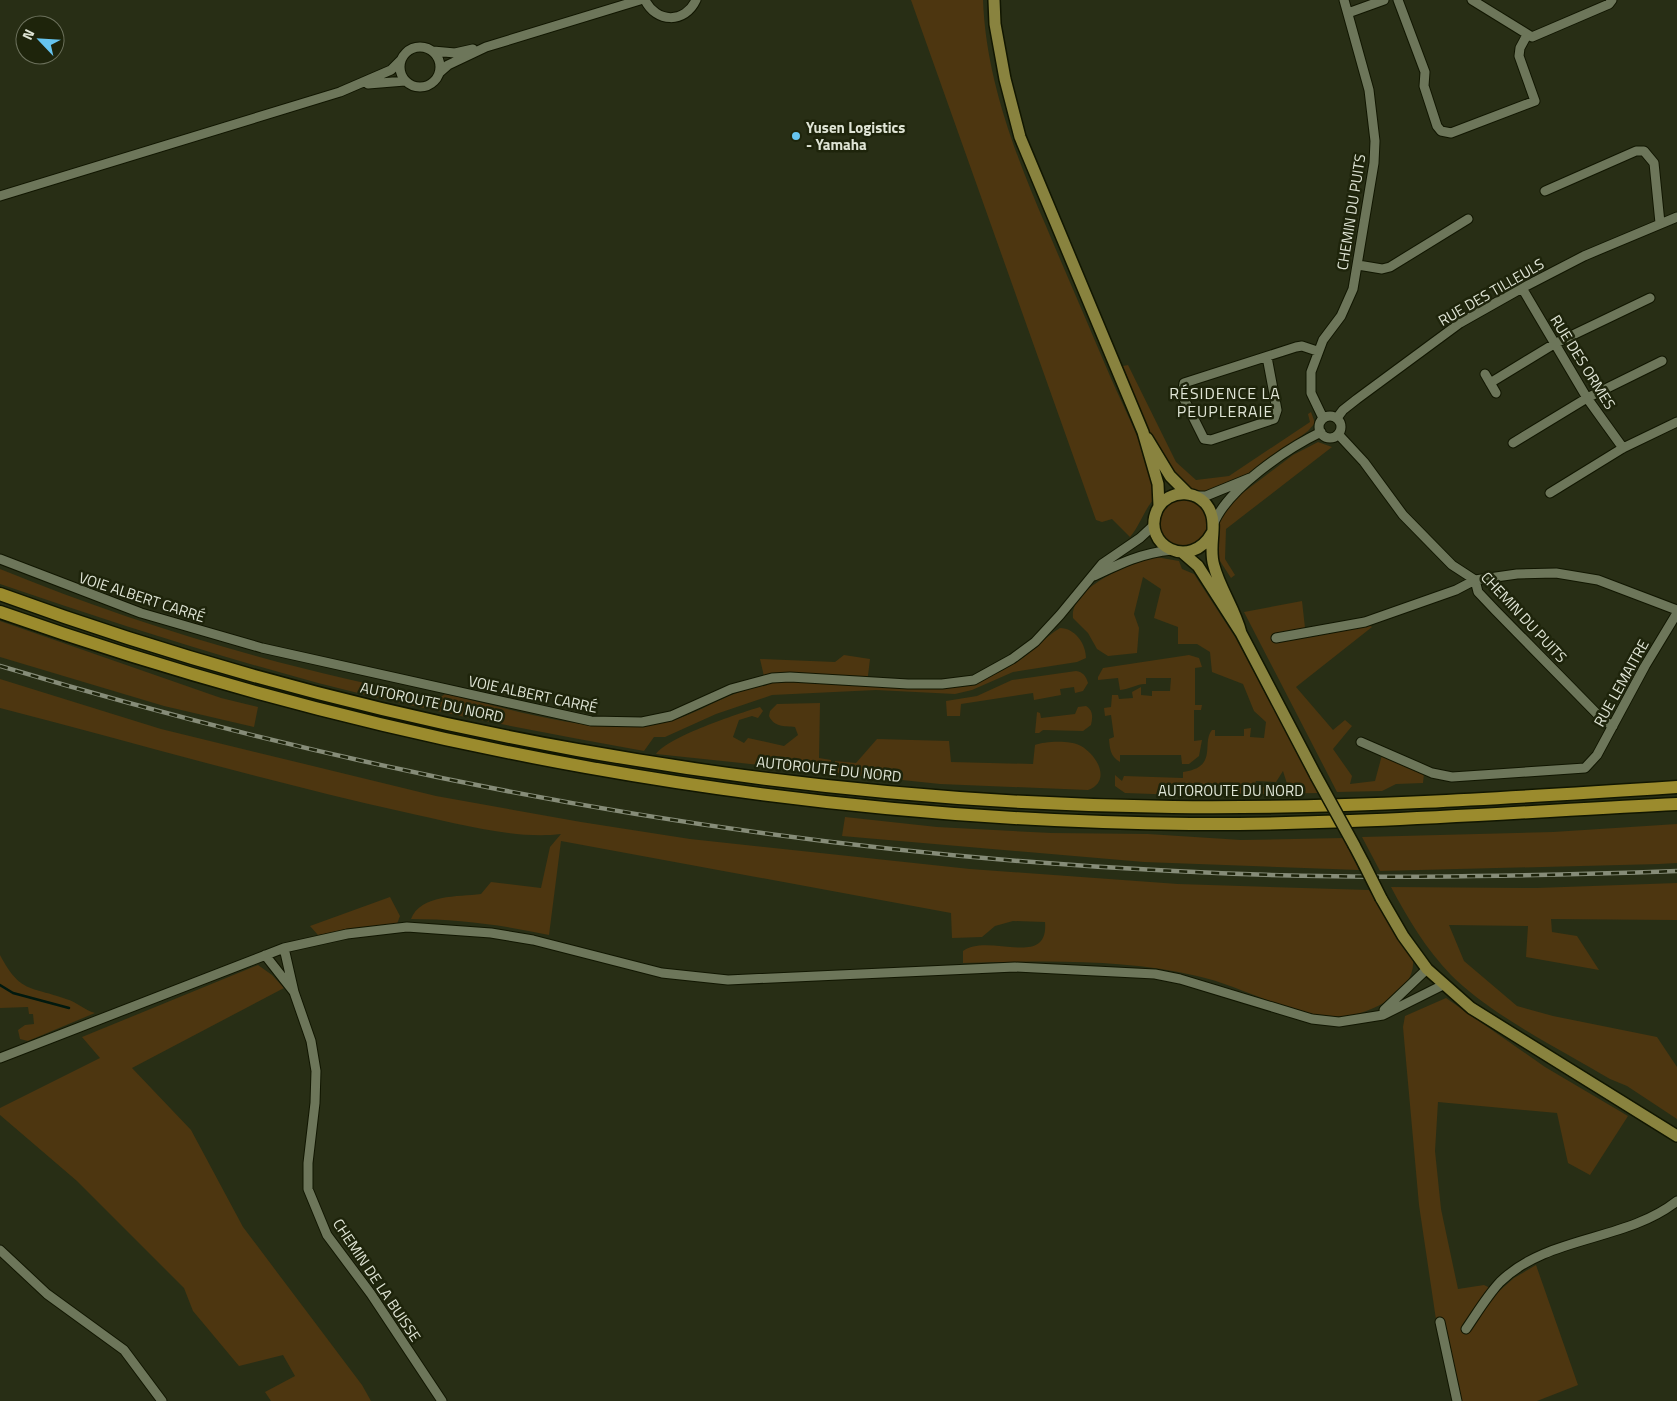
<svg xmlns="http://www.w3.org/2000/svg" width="1677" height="1401" viewBox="0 0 1677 1401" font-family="'Titillium Web',sans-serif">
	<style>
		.green { fill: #4d3610; fill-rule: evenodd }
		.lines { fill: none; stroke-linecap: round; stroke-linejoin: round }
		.stream { stroke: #01190f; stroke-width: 2.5 }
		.minor-casing { stroke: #111601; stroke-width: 11 }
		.major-casing { stroke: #111601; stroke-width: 14 }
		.highway-casing { stroke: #111601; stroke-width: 15 }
		.minor { stroke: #6d765a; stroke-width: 9 }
		.major { stroke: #89833f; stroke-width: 11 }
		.highway { stroke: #9b8b2d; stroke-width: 12 }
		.rail-casing { stroke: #868c78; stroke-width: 4.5 }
		.rail { stroke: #1e240b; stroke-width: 2.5; stroke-dasharray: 8; stroke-linecap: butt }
		.major-bridge-casing { stroke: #111601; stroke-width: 14; stroke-linecap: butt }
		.major-bridge { stroke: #89833f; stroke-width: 11 }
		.poi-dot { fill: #66c4ef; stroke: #1e240b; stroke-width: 2 }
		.labels { text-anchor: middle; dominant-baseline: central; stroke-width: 5; stroke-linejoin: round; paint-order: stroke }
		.poi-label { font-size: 15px; font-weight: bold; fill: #e0e5d6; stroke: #1e240b; text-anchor: start }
		.street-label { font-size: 15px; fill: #e0e5d6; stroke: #1e240b }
		.neighbourhood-label { font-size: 16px; letter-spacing: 1px; fill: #e0e5d6; stroke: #1e240b }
	</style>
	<rect width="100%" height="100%" fill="#282e15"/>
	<path class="green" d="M911,0h72c3,79 32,154 63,226 21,50 43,100 64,150 17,39 39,79 46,121 -12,12 -15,27 -26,40l-18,-18 -10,3 -6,-2z
		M1128,365l48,97 20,18 33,-4 81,-54 -2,-8 3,-2 4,11 -7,8c-28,20 -66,53 -100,61 -40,9 -73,-98 -85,-126z
		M1318,442l14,5 -106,82 -1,30 10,16 -4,3 -13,-20 -2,-16 6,-31 10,-10 61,-46z
		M1159 523a24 24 0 1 1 48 0a24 24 0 1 1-48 0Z
		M1156,557l23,4 3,8 12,5 41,63 84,156 -137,2 -57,-2 -10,-7v-11l7,6 2,-5 59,2v-6c36,-5 18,-29 29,-42h3v6h29v-7l7,-1 -1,9 14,1 2,-16 -12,-11 -11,-27 -31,-12 -2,-20 -13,-8h-19v-17l-24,-9 7,-29 -18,-12 -9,37 5,14 -2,25 -29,3 -11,-7 -9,-16 -15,-15c-3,-31 58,-55 83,-61zM1283,771l5,16h-34l2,-6 20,1z
		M0,569c142,58 289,101 439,129l6,-4c69,15 152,44 221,28 26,-6 46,-20 71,-29 9,-4 19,-5 29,-8l-6,-26 75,3 9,-7 26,4 -3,25c57,3 93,12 145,-19 18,-10 31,-27 48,-37 15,0 26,16 26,30l-9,4 -64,10 -41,18 -17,4 -79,-4 -104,5 -56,19 -51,23h-11l-10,14c-109,-20 -218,-40 -326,-68 -107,-29 -213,-63 -318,-99z
		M1302,601l4,36 62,-13 4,3 -76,60 37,43 12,-10 7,6 -19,23 19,27 -2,8 25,-3 7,-26 42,18 -1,10 -27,1 -14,7 -45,1 -93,-180z
		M0,621l221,77 37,9 -4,20 -90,-21 -164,-49z
		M1189,655l10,3 3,9 -7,1v37h7l-1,5h-7v31l8,-1 -3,16 -10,8h-7l-1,-9h-61v7c-10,-6 -10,-13 -11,-23l5,-2 -3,-22 -6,1 -1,-8 7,-1 1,-12h6l1,4 14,-1 -1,-6 9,-5v8l11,1v-5h18l1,-13h-25v6c-7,-1 -16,5 -26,6l-2,-12 -20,2v-3l5,-9z
		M1076,671c7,1 10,5 12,12l-5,8 -8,2 -1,-6 -14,2 1,6 -27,5 -1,-7 -72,11 -1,12h-13l-1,-15 31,-5 35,-16z
		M0,679l161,50 275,67 145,26 109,17 280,30 208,15 191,6 44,70c3,31 -41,53 -66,56 -49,5 -103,-30 -150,-40 -76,-18 -157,-15 -234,-13v-12c25,-19 86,19 82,-29l-32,-1 -18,5 -13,11 -30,1 -1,-25 -390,-72 -12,94c-46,-10 -91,-16 -138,-16 10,-25 47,-22 70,-25l10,-12 50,6 9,-41 11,-13c-47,6 -110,-12 -157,-22 -135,-30 -269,-69 -404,-104z
		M820,703l-1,55 12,2v7h4v-6l21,2 21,-24 72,2 2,21 82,2 2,-19c10,-4 36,-5 46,1 16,9 31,35 7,44l-148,-6 -284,-30c14,-18 81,-40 104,-47l3,4 -5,7 -6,-2 -13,4 -6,17 11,6 4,-5 36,8 14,-11 -3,-8c-11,-1 -21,0 -26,-11l1,-5 7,-7z
		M1086,706c7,4 7,11 5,19l-8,6 -40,-1 -4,3h-4l2,-21 3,1 1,5 34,-4 3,-7z
		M845,817l92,10 114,6 97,1 93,6 102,-2 16,32 -215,-8 -302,-26z
		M1677,824v39l-18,1 -279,7 -18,-34 191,-5z
		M1677,883v37l-126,-1 1,13 25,4 22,34 -73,-13 2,-31 -79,-1 15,36 53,45 36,10 104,21 20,30v52l-50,-33 -17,-7c-50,-30 -118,-63 -159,-104 -25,-26 -43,-56 -60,-88l145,1z
		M390,897l10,19 -3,8 -79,11 -8,-9z
		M0,955c20,38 30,31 66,44 11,3 18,11 29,14l-67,28 -8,-2 -2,-9 7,-5 9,-1 -1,-10h-4l-1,-7 -28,1z
		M258,965l14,10 12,13 -152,80 59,62 52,97 119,158 9,16h-100l-6,-9 30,-16 -12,-21 -44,11 -46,-55 -9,-23 -107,-107 -77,-66v-7l100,-50 -18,-21z
		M1446,998l99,69 83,49 -38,59 -22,-12 -11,-50 -119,-11 -3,49 6,58 17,80 26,-4 14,7 16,-14 22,-13 42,120 -41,16h-76l-12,-56 -11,-12 -19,-128 -16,-178 2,-11z"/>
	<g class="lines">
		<path class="stream" d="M0,985l13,8 56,15"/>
		<defs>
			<path id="minor" d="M645,0c11,23 40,24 51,0
				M1398,0l27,72 -1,14 13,40 4,5 10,2 84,-32 -16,-45 1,-8 7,-13
				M1472,0l60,37 77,-33 3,-4
				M1348,13l36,-13
				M400 67a20 20 0 1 1 40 0a20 20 0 1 1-40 0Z
				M433,51l22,2 18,-4
				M440,72l8,-7 38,-18 154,-47
				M368,84l37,-3
				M1545,191l91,-40h8l10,12 6,60
				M0,196l340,-104 51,-22 10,-10
				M1358,265l24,4 8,-2 78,-48
				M1522,288l65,110 36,50
				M1267,357l10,53 -3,9 -63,21 -7,-1 -22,-44 2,-12 112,-36 6,-1 15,5
				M1485,374l11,19
				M1490,383l64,-39 96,-46
				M1319 427a11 11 0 1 1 22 0a11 11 0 1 1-22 0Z
				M1323,418l-12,-25v-21l12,-32 18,-24 12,-27 21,-126 1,-22 -6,-51 -25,-90
				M1337,418l6,-8 14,-11 103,-76 62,-35 62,-32 93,-39
				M1338,434l26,28 39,53 49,50 23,15 3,12 17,18 109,111 9,5
				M1513,443l74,-45 75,-37
				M1550,493l73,-45 54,-26
				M1194,496h12l44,-18
				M1213,525c14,-36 73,-76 108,-93
				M0,559l141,54 121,35 329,73 51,1 29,-6 60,-27 41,-11 18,-1 118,7h34l32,-4 38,-21 23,-17 25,-27 42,-51 38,-26 14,-13
				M1094,576c27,-13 48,-23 78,-26
				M1276,638l89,-16 91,-32 19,-10 42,-6 39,-1 42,7 79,30
				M1361,742l71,31 20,4 133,-9 12,-13 48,-89 32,-53
				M284,948l10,44 17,49 5,30 -1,32 -7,60v26l19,46 44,59 71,107
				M265,955l29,37
				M1384,1010l43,-41
				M0,1058l284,-110 63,-14 60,-7 84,6 42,7 129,33 66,7 287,-13 140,7 25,5 132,40 27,3 44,-7 60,-30
				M0,1250l47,44 77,56 38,51
				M1440,1322l17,79
				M1466,1329c11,-16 21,-33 34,-47 48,-47 125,-40 177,-81"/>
			<path id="major" d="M994,0l1,24 10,55 15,58 123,295 15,52 1,22
				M1147,438l23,38 18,18
				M1212,533c-21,38 -71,13 -55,-23 11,-23 46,-21 54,3 6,15 -3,35 3,53 6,23 21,43 27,67
				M1183,553l15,13 43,67 75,143
				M1354,845l10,19
				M1381,898l22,38 24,33 44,39 206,128"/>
			<path id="highway" d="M0,594c374,137 775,208 1173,213 168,2 336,-9 504,-20
				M0,612c383,135 784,208 1190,212 163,1 325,-12 487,-20"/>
		</defs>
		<use href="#minor" class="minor-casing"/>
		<use href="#major" class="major-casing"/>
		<use href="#highway" class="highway-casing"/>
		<use href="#minor" class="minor"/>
		<use href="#major" class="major"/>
		<use href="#highway" class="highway"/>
		<defs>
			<path id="rail" d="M0,666c382,115 775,186 1174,205 168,9 335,6 503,0"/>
		</defs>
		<use href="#rail" class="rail-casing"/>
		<use href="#rail" class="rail"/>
		<defs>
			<path id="major-bridge" d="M1316,776l38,69
				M1364,864l17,34"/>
		</defs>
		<use href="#major-bridge" class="major-bridge-casing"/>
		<use href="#major-bridge" class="major-bridge"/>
	</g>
	<circle class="poi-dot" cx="796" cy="136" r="5"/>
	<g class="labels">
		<g class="poi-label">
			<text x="806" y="127">Yusen Logistics<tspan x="806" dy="17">- Yamaha</tspan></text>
		</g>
		<g class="street-label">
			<text transform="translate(1351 212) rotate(-81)">CHEMIN DU PUITS</text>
			<text transform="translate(1491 292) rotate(-30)">RUE DES TILLEULS</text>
			<text transform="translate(1583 362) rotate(58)">RUE DES ORMES</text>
			<text transform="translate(142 597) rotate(18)">VOIE ALBERT CARRÉ</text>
			<text transform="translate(1524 617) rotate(47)">CHEMIN DU PUITS</text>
			<text transform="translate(1621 683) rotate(-61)">RUE LEMAITRE</text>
			<text transform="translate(533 694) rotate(12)">VOIE ALBERT CARRÉ</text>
			<text transform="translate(432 702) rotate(12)">AUTOROUTE DU NORD</text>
			<text transform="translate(829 769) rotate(6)">AUTOROUTE DU NORD</text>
			<text x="1231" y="790">AUTOROUTE DU NORD</text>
			<text transform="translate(377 1280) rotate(56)">CHEMIN DE LA BUISSE</text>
		</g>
		<g class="neighbourhood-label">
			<text x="1225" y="393">RÉSIDENCE LA<tspan x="1225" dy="18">PEUPLERAIE</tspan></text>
		</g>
	</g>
	<g transform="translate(40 40) rotate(295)"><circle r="24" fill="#1e240b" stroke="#6c715c"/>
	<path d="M0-4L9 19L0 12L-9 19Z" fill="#66c4ef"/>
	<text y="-8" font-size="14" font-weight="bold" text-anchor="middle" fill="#e0e5d6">N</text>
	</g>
</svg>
